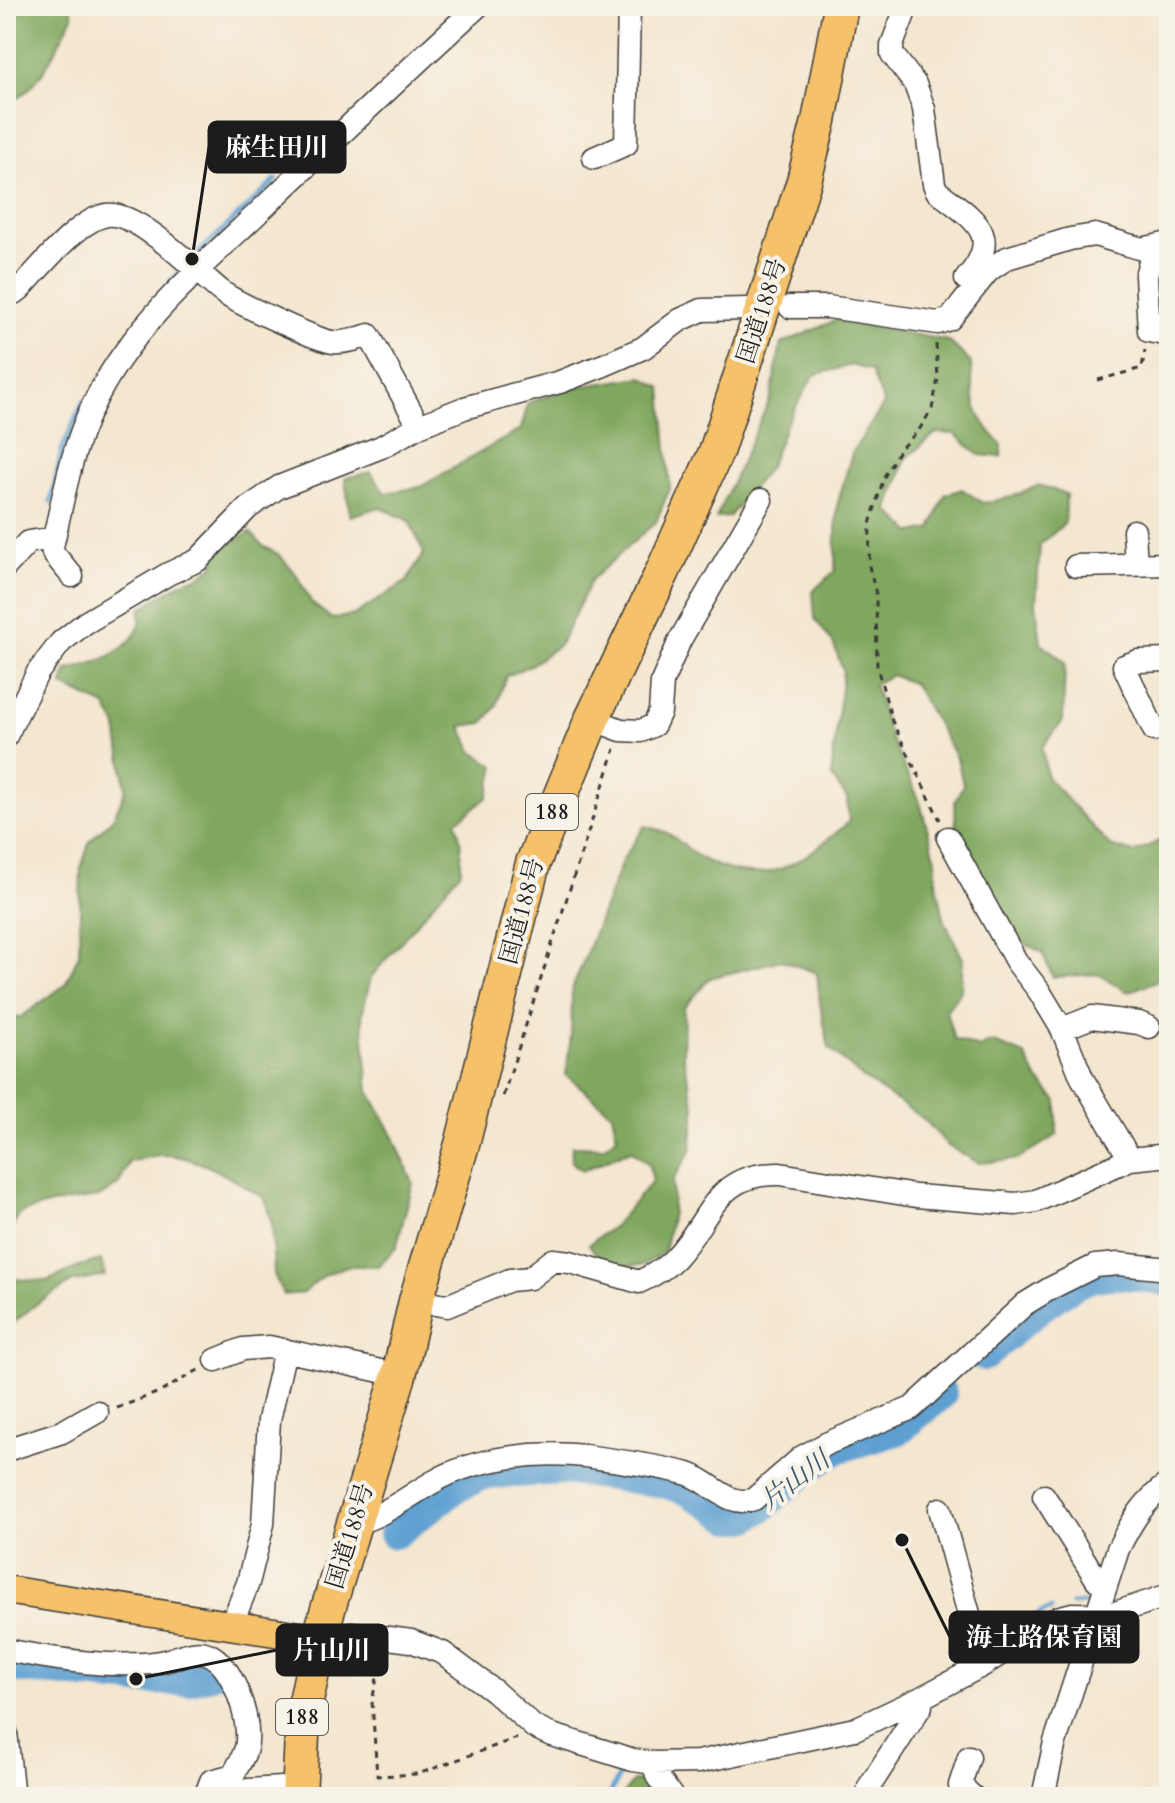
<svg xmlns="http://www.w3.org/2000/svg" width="1175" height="1803" viewBox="0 0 1175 1803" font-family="Cardo,'Noto Serif JP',serif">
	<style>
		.forest { fill: #80a75e; stroke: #4e623d; stroke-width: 2 }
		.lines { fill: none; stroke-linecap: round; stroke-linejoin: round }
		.stream { stroke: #5fa0d2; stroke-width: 5 }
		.river { stroke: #5fa0d2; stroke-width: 32 }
		.minor-casing { stroke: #3c3a37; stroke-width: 25 }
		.major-casing { stroke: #3c3a37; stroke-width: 31 }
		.highway-casing { stroke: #3c3a37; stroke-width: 37 }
		.path { stroke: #3c3a37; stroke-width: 3; stroke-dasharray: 6 6; stroke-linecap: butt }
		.minor { stroke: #fff; stroke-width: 22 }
		.major { stroke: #f5c16b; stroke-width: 28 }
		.highway { stroke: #f5c16b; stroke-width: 34 }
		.labels { text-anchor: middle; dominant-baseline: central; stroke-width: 8; stroke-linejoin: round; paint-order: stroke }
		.shield { fill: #f7f3e8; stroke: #5e5c59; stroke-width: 2 }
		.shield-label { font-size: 22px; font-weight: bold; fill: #1c1c1c }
		.street-label { font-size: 24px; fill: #1c1c1c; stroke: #f7f3e8 }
		.water-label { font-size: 26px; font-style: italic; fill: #3a576e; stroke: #f7f3e8 }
		.leader { fill: none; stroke: #1c1c1c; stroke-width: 3 }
		.callout-dot { fill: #1c1c1c; stroke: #f7f3e8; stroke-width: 3 }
		.callout { fill: #1c1c1c; stroke: #1c1c1c; stroke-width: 3 }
		.callout-label { font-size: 26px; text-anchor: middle; font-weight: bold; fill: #fff }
	</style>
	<rect width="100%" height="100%" fill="#f7f3e8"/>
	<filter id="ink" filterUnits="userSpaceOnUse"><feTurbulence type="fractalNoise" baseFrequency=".0125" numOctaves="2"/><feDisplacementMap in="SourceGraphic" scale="16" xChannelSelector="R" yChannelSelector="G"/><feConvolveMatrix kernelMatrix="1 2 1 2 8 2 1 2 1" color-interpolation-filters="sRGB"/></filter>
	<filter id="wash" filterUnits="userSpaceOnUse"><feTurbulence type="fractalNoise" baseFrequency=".006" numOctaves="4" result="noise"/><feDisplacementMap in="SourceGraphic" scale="32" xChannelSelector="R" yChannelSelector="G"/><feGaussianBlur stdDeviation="1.8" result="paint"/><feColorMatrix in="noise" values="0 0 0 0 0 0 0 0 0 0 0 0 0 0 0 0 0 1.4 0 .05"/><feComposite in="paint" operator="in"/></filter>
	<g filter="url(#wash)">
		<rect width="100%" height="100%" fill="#f4e6cf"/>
		<path class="forest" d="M6,6h65l2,10c-16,29 -33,77 -67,87z
			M836,320l113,21 22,22c2,40 2,52 31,82l-1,12 -22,-2 -24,-21 -19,-1 -30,26 -18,51 24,23 19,-4 14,-34 17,-6 21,14 29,-6 27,-12 27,9 -1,29 -25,22 -4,58 5,40 24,19 -2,59 -21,26 5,30 63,69 24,7 35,-17v137l-7,6 -34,13 -30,-18 -45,3 -11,-25 -25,-12 -61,-107 -1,-32 8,-16 -5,-24 -44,-77 -23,-9 -17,9 16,53 29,62 17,61v21l9,41 18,37 -2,32 -15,20 8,28 25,9 13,-6 33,13 12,23 20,23v34l-39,24 -39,4 -31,-17 -23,-26 -65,-44 -31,-28 -9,-44 -3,-31 -36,-13 -71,18 -26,30 -1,49 12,51 -4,43 -18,29 -1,33 -8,39 -21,13 -38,2 -16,-23 26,-19 38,-45 -5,-17 -17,-13 -48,20 -12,-8 1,-16 31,1 14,-10 -5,-24 -46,-38 5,-40 1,-45 51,-131 22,-33c8,2 17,4 24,8 12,7 22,20 35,26 64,32 97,2 145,-38l-2,-24 -16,-22 12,-106 -10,-27 -18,-24 -2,-28 22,-20 2,-65 15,-53 32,-49 -13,-33 -19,-6 -38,10 -27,47 -18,45 -40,50 -13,1 55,-121 10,-53z
			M642,377l20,11 8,100 -14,34 -64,57 -32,65 -29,21 -25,11 -10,31 -13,16 -22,3 12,26 22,14 -7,31 -32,25 5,20v29l-90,106 -9,38 7,76 24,44 20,48 -17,65 -18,18h-31l-23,9 -21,18 -20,2 -9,-21 -2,-50 -8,-26c-27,-17 -71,-45 -104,-43 -10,1 -21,5 -31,7l-10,22 -20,13 -48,7 -31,9 -9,16 -5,18v-231l15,1 44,-32 14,-31 2,-86 9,-27 24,-24 12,-28 -9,-62 -11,-21 -43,-20 4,-16c26,-5 60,-16 72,-43 2,-5 1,-13 2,-19l42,-26 17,-6 14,-11 1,-13 35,-20 13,14 15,8 16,17 18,32 20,16 22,-4 53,-34 17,-28 -15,-32 -29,-14 -30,9 -5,-38 26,-6 14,21 35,-6 101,-58 7,-26 42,-15z
			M101,1260l4,16 -32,6 -34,20 -27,22 -6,24v-82l5,13 36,2 39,-17z
			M633,1781h12l3,16h-27z"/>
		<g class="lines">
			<path class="stream" d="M447,20l14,-14
				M193,258l83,-78
				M168,284l15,-16
				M51,502l11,-52 21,-48
				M1072,1604l22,-2
				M985,1650l56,-37 10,-4
				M609,1797l14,-31 4,-2"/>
			<path class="river" d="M984,1355c26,-23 78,-72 111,-79 25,-5 50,0 74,5
				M395,1533l61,-46 27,-13 80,-5 101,13 24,8 44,27h14l18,-12 45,-39 28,-18 60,-18 44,-36
				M6,1666l130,13 51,1 24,-7"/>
		</g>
	</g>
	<g filter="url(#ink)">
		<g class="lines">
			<defs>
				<path id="minor" d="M907,6l-15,39v9l23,30 9,25 10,75 3,7c36,28 68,43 29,88
					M594,158l32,-14 3,-138
					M1154,247l-8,29 3,55 20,4
					M6,297l13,-7c20,-21 59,-71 88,-75 31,-4 91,58 115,77 13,10 96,49 111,50 13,1 24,-3 36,-7l50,91
					M790,307h38l110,16 12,-4 39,-49 18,-12 63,-19 25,-4 47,14 27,-6
					M1134,531l2,34
					M6,566l22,-24 26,-4
					M1076,566l93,-2
					M72,576l-19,-23 -1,-6c11,-47 19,-97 40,-140 37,-79 107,-138 169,-197 72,-69 144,-137 217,-204
					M592,719l29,11 20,1 13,-6 6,-13 2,-30 18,-42 81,-140
					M1154,730l-30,-64 14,-5 31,-1
					M6,736l32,-64 23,-30 24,-19 83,-49 30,-14 50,-52 31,-21 102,-40 38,-21 45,-18 96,-26 44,-17 39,-17 37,-28 22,-10 46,-1
					M948,838l68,123 23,30 23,38 20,49 48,81
					M1062,1029l30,-12 47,6 10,4
					M416,1301l31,5 63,-26 20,-2 23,-18 17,2 69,20c13,-6 26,-13 36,-24 38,-40 38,-85 105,-84l136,22 100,8 20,-3 94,-42 39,-4
					M216,1360l27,-11 26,-2 130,28
					M6,1450l56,-18 35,-20
					M1044,1496l53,84 9,3
					M940,1509l43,156
					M354,1523c26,-4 57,-29 81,-42 42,-24 103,-30 150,-25 28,4 76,10 103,18 23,7 41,35 66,25l48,-42 24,-13 86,-36 113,-104 26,-16 44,-22 24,-2 50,5
					M231,1626l17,-43 15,-59 6,-104 16,-70
					M319,1639l32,-6 60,8 32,12 51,38 40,36 15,7 84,26 21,3 44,-1 157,-33 66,-31 62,-33 74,-47 16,-4 36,1 60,-20
					M6,1650c45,9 109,19 154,12 15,-2 33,-14 48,-8 25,11 41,62 39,87 0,12 -9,24 -14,34l-22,6 -6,16
					M6,1732l7,65
					M969,1757l-9,28 13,12
					M654,1763l3,13 15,21
					M869,1787l52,-81v-8
					M210,1797l38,-7 51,-3
					M1043,1797l12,-55 63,-193c13,-26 26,-49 51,-66"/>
				<path id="major" d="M6,1590l313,49"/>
				<path id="highway" d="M299,1797l4,-81 16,-77 80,-264 17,-74 47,-160 70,-278 59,-144 71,-148 53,-119 88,-271 15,-60 22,-115"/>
			</defs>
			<use href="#minor" class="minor-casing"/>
			<use href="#major" class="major-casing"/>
			<use href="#highway" class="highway-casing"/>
			<path class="path" d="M936,344l2,35 -6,30 -13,21 -20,20 -15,27 -14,47 -1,42 7,28 1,73 15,54 48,99
				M1098,380l44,-12 3,-18
				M503,1096l112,-347
				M117,1408l45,-17 38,-22
				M382,1655l-10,46 5,75 41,-2 99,-36"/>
			<use href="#minor" class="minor"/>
			<use href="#major" class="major"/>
			<use href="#highway" class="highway"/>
		</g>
	</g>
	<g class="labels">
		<g class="shield">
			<rect x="526" y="794" width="52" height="36" rx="6"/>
			<rect x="276" y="1699" width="52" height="36" rx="6"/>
		</g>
		<g class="shield-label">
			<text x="552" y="812">188</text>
			<text x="302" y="1717">188</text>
		</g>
		<g class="street-label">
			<text transform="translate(762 311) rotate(-72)">国道188号</text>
			<text transform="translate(522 911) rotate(-75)">国道188号</text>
			<text transform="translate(350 1536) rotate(-73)">国道188号</text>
		</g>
		<g class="water-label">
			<text transform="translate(795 1480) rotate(-37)">片山川</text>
		</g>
	</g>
	<path class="leader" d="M192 259L209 147M902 1540L950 1637M136 1679L277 1650"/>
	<g class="callout-dot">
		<circle cx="192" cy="259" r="8"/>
		<circle cx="902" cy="1540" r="8"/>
		<circle cx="136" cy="1679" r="8"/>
	</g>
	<g class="callout">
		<rect x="209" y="122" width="136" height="50" rx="8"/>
		<rect x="950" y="1612" width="188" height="50" rx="8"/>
		<rect x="277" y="1625" width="110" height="50" rx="8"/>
	</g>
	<g class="callout-label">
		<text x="277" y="156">麻生田川</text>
		<text x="1044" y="1646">海土路保育園</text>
		<text x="332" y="1659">片山川</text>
	</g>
	<rect width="1175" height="1803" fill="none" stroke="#f7f3e8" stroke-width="32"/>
</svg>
